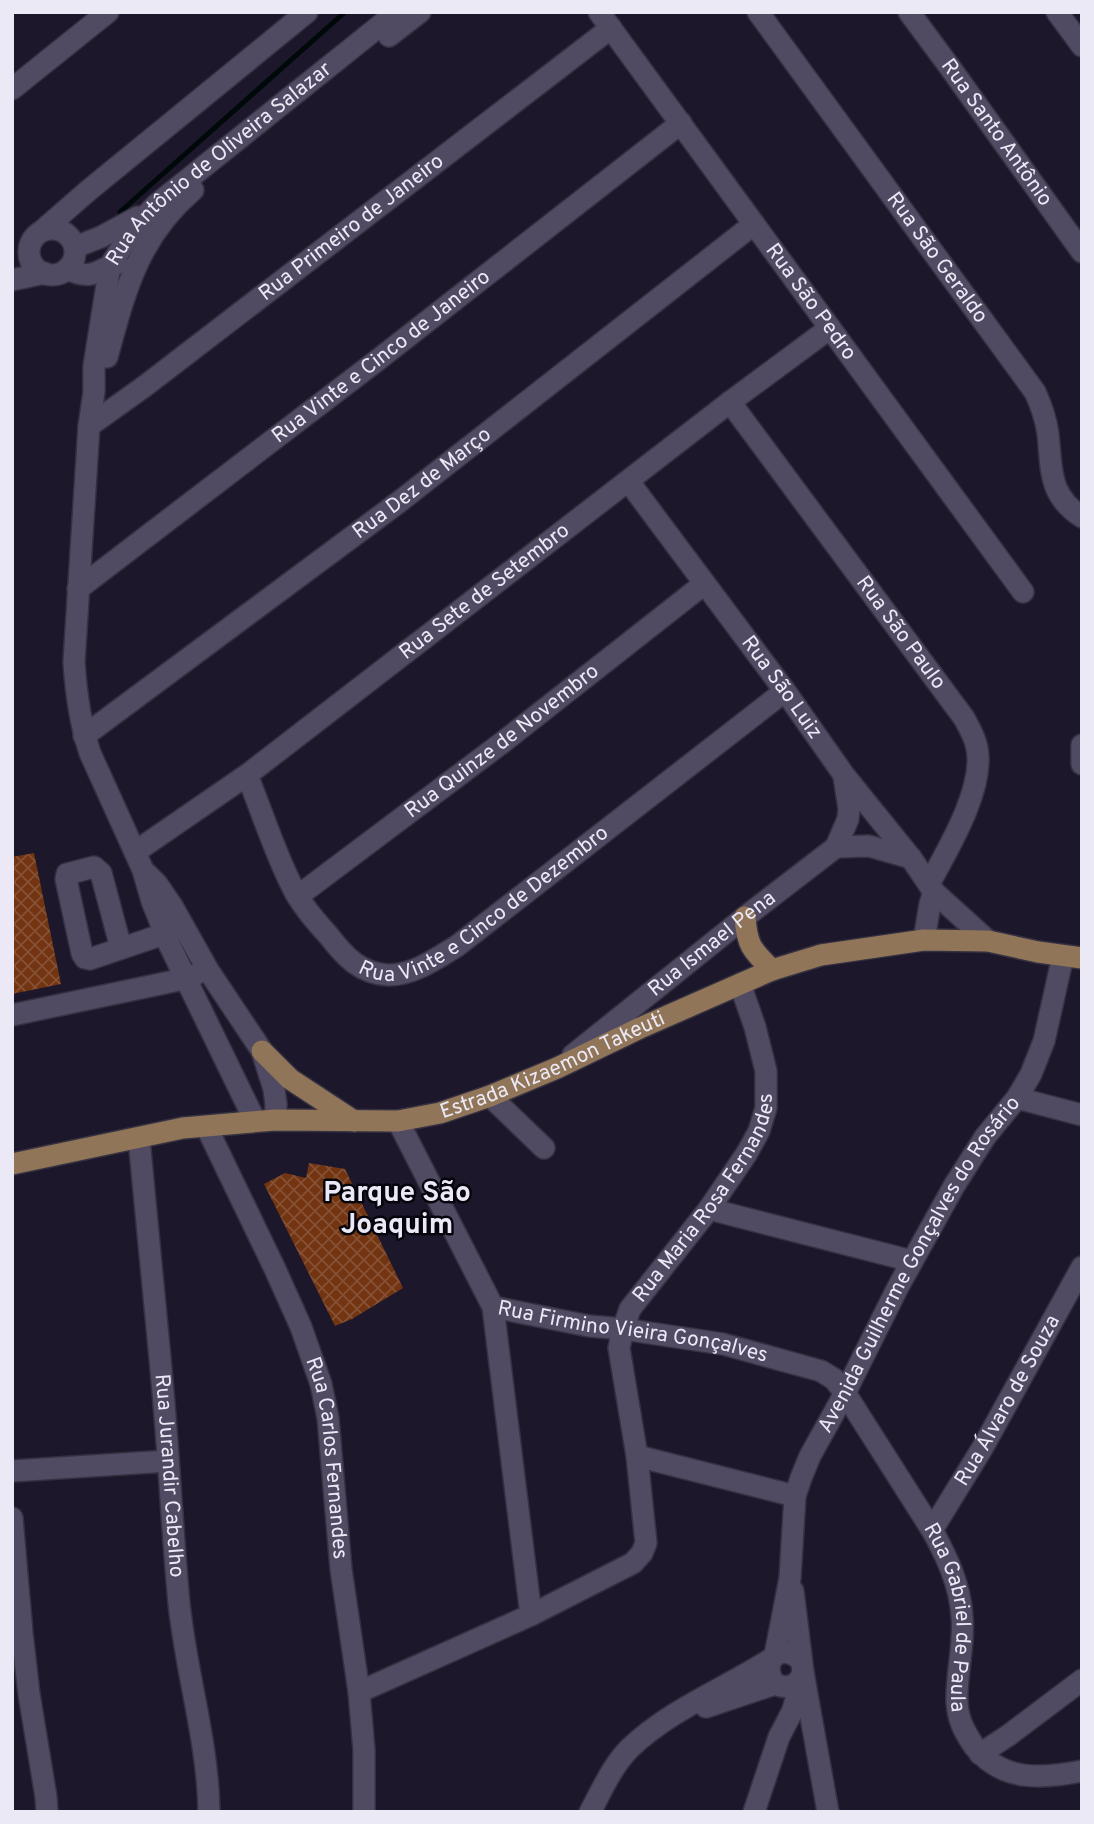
<svg xmlns="http://www.w3.org/2000/svg" width="1094" height="1824" viewBox="0 0 1094 1824" font-family="Overpass,sans-serif">
	<style>
		.lines { fill: none; stroke-linecap: round; stroke-linejoin: round }
		.stream { stroke: #00090a; stroke-width: 5 }
		.building { fill: url(#building-cross-hatch) }
		.minor-casing { stroke: #353141; stroke-width: 24 }
		.major-casing { stroke: #353141; stroke-width: 24 }
		.minor { stroke: #514a63; stroke-width: 21 }
		.major { stroke: #907558; stroke-width: 21 }
		.labels { text-anchor: middle; dominant-baseline: central; stroke-width: 5; stroke-linejoin: round; paint-order: stroke }
		.street-label { font-size: 21px; fill: #ece9f7; stroke: #06050c }
		.district-label { font-size: 28px; font-weight: bold; fill: #ece9f7; stroke: #06050c }
	</style>
	<defs>
		<pattern id="building-cross-hatch" width="8" height="8" patternUnits="userSpaceOnUse" patternTransform="scale(1.75)"><rect width="8" height="8" fill="#723411"/><path d="M0 0l8 8M0 8l8-8" fill="none" stroke="#865134"/></pattern>
	</defs>
	<rect width="100%" height="100%" fill="#1d172b"/>
	<g class="lines">
		<path class="stream" d="M120,212l225,-200"/>
	</g>
	<path class="building" d="M34,853l27,131 -49,10v-137z
		M309,1163l36,6 58,119 -51,31 -17,7 -71,-142 21,-11 21,5z"/>
	<g class="lines">
		<defs>
			<g id="minor">
				<path id="s1" d="M599,12l424,580"/>
				<path id="s2" d="M758,12l277,380c6,13 11,27 13,42 4,36 0,61 34,83"/>
				<path id="s3" d="M909,12l40,54 133,186"/>
				<path d="M1057,12l25,34"/>
				<path d="M389,36l31,-24"/>
				<path d="M12,89l96,-77"/>
				<circle cx="52" cy="252" r="23"/>
				<path d="M42,231l47,-41 218,-178"/>
				<path d="M75,247l26,-10 37,-20"/>
				<path d="M67,269c26,12 28,2 51,-6"/>
				<path d="M12,280l33,-7"/>
				<path d="M107,357c18,-66 31,-120 86,-167"/>
				<path id="s4" d="M730,402l234,316c5,9 11,19 13,30 8,40 -29,101 -48,136"/>
				<path id="s5" d="M89,426l56,-40 466,-358"/>
				<path id="s6" d="M629,482l156,209 59,84 67,83 23,34 54,49"/>
				<path id="s7" d="M78,589l301,-230 302,-236"/>
				<path id="s8" d="M84,736l315,-234 355,-278"/>
				<path d="M1082,745v19"/>
				<path id="s9" d="M247,775c16,39 29,82 49,119 9,15 21,29 33,42 16,21 32,38 60,39 25,0 48,-17 68,-29l328,-255"/>
				<path d="M836,847l33,-1 42,12"/>
				<path id="s10" d="M135,852l112,-77 483,-373 100,-74"/>
				<path d="M147,874l10,10 15,22 36,64 54,81 12,38 2,15 -1,16"/>
				<path id="s11" d="M298,896l205,-154 201,-158"/>
				<path d="M924,940l6,-36 4,-12"/>
				<path d="M121,948l-20,-75 -7,-6 -27,7 -1,5 16,74 3,5 5,1 74,-25"/>
				<path d="M12,1015l172,-36 11,-4"/>
				<path id="s12" d="M573,1055l172,-138 91,-70 12,-28 1,-10 -5,-32"/>
				<path d="M490,1096l54,52"/>
				<path d="M1017,1098l65,17"/>
				<path id="s13" d="M255,1121l-85,-175 -18,-45 -9,-31 -53,-117c-10,-30 -14,-60 -16,-91l15,-236 5,-34v-26l16,-100 24,-38 23,-24 240,-192"/>
				<path d="M398,1121l95,186 38,308"/>
				<path id="s14" d="M206,1126l69,143 26,58 20,57 7,34 13,151 18,123 5,58v62"/>
				<path id="s15" d="M139,1139c8,80 16,161 23,242 7,74 10,148 17,222 7,70 29,138 30,209"/>
				<path d="M709,1209l203,52"/>
				<path id="s16" d="M493,1307l96,19 34,3 100,15 98,27 13,8 11,14 87,137c15,27 28,55 30,86 3,28 -6,57 -5,86 1,18 7,29 17,44 28,36 67,33 108,25"/>
				<path d="M637,1456l158,40"/>
				<path d="M12,1471l156,-10"/>
				<path d="M12,1518l10,115 7,61 17,103 1,15"/>
				<path id="s17" d="M932,1530l51,-83 99,-180"/>
				<path d="M793,1591l10,81c-4,13 -15,18 -28,12 -17,-22 7,-44 26,-23"/>
				<path id="s18" d="M775,1655l15,-77 5,-82 6,-18 9,-22 35,-63 53,-106 56,-101 31,-49 32,-39 14,-24 13,-33 19,-85"/>
				<path d="M803,1672l25,140"/>
				<path id="s19" d="M359,1692l172,-77 102,-52 9,-10 4,-10 -9,-87 -18,-108 4,-19 7,-20 79,-100 38,-56 12,-22 7,-23v-37l-11,-44 -15,-43"/>
				<path d="M706,1707l69,-23"/>
				<path d="M980,1754l29,-19 73,-55"/>
				<path d="M590,1812c12,-22 22,-46 40,-64 41,-39 94,-59 141,-89"/>
				<path d="M754,1812l25,-75 14,-27 4,-15 1,-13"/>
			</g>
			<g id="major">
				<path d="M745,917c2,29 7,33 27,53"/>
				<path d="M262,1051l28,28 64,42"/>
				<path id="s20" d="M12,1164l171,-36 92,-8 123,1 42,-8 50,-17 67,-28 83,-40 132,-58 49,-15 103,-15 64,1 50,11 44,6"/>
			</g>
		</defs>
		<use href="#minor" class="minor-casing"/>
		<use href="#major" class="major-casing"/>
		<use href="#minor" class="minor"/>
		<use href="#major" class="major"/>
	</g>
	<g class="labels">
		<g class="street-label">
			<text stroke="none"><textPath href="#s3" startOffset="149">Rua Santo Antônio</textPath></text>
			<text stroke="none"><textPath href="#s13" startOffset="1045">Rua Antônio de Oliveira Salazar</textPath></text>
			<text stroke="none"><textPath href="#s5" startOffset="329">Rua Primeiro de Janeiro</textPath></text>
			<text stroke="none"><textPath href="#s2" startOffset="304">Rua São Geraldo</textPath></text>
			<text stroke="none"><textPath href="#s1" startOffset="359">Rua São Pedro</textPath></text>
			<text stroke="none"><textPath href="#s7" startOffset="382">Rua Vinte e Cinco de Janeiro</textPath></text>
			<text stroke="none"><textPath href="#s8" startOffset="422">Rua Dez de Março</textPath></text>
			<text stroke="none"><textPath href="#s10" startOffset="436">Rua Sete de Setembro</textPath></text>
			<text stroke="none"><textPath href="#s4" startOffset="287">Rua São Paulo</textPath></text>
			<text stroke="none"><textPath href="#s6" startOffset="256">Rua São Luiz</textPath></text>
			<text stroke="none"><textPath href="#s11" startOffset="256">Rua Quinze de Novembro</textPath></text>
			<text stroke="none"><textPath href="#s9" startOffset="373">Rua Vinte e Cinco de Dezembro</textPath></text>
			<text stroke="none"><textPath href="#s12" startOffset="178">Rua Ismael Pena</textPath></text>
			<text stroke="none"><textPath href="#s20" startOffset="555">Estrada Kizaemon Takeuti</textPath></text>
			<text stroke="none"><textPath href="#s19" startOffset="700">Rua Maria Rosa Fernandes</textPath></text>
			<text stroke="none"><textPath href="#s18" startOffset="424">Avenida Guilherme Gonçalves do Rosário</textPath></text>
			<text stroke="none"><textPath href="#s16" startOffset="142">Rua Firmino Vieira Gonçalves</textPath></text>
			<text stroke="none"><textPath href="#s17" startOffset="150">Rua Álvaro de Souza</textPath></text>
			<text stroke="none"><textPath href="#s14" startOffset="357">Rua Carlos Fernandes</textPath></text>
			<text stroke="none"><textPath href="#s15" startOffset="338">Rua Jurandir Cabelho</textPath></text>
			<text stroke="none"><textPath href="#s16" startOffset="621">Rua Gabriel de Paula</textPath></text>
		</g>
		<g class="district-label">
			<text x="397" y="1194">Parque São<tspan x="397" dy="32">Joaquim</tspan></text>
		</g>
	</g>
	<rect width="1094" height="1824" fill="none" stroke="#ece9f7" stroke-width="28"/>
</svg>
